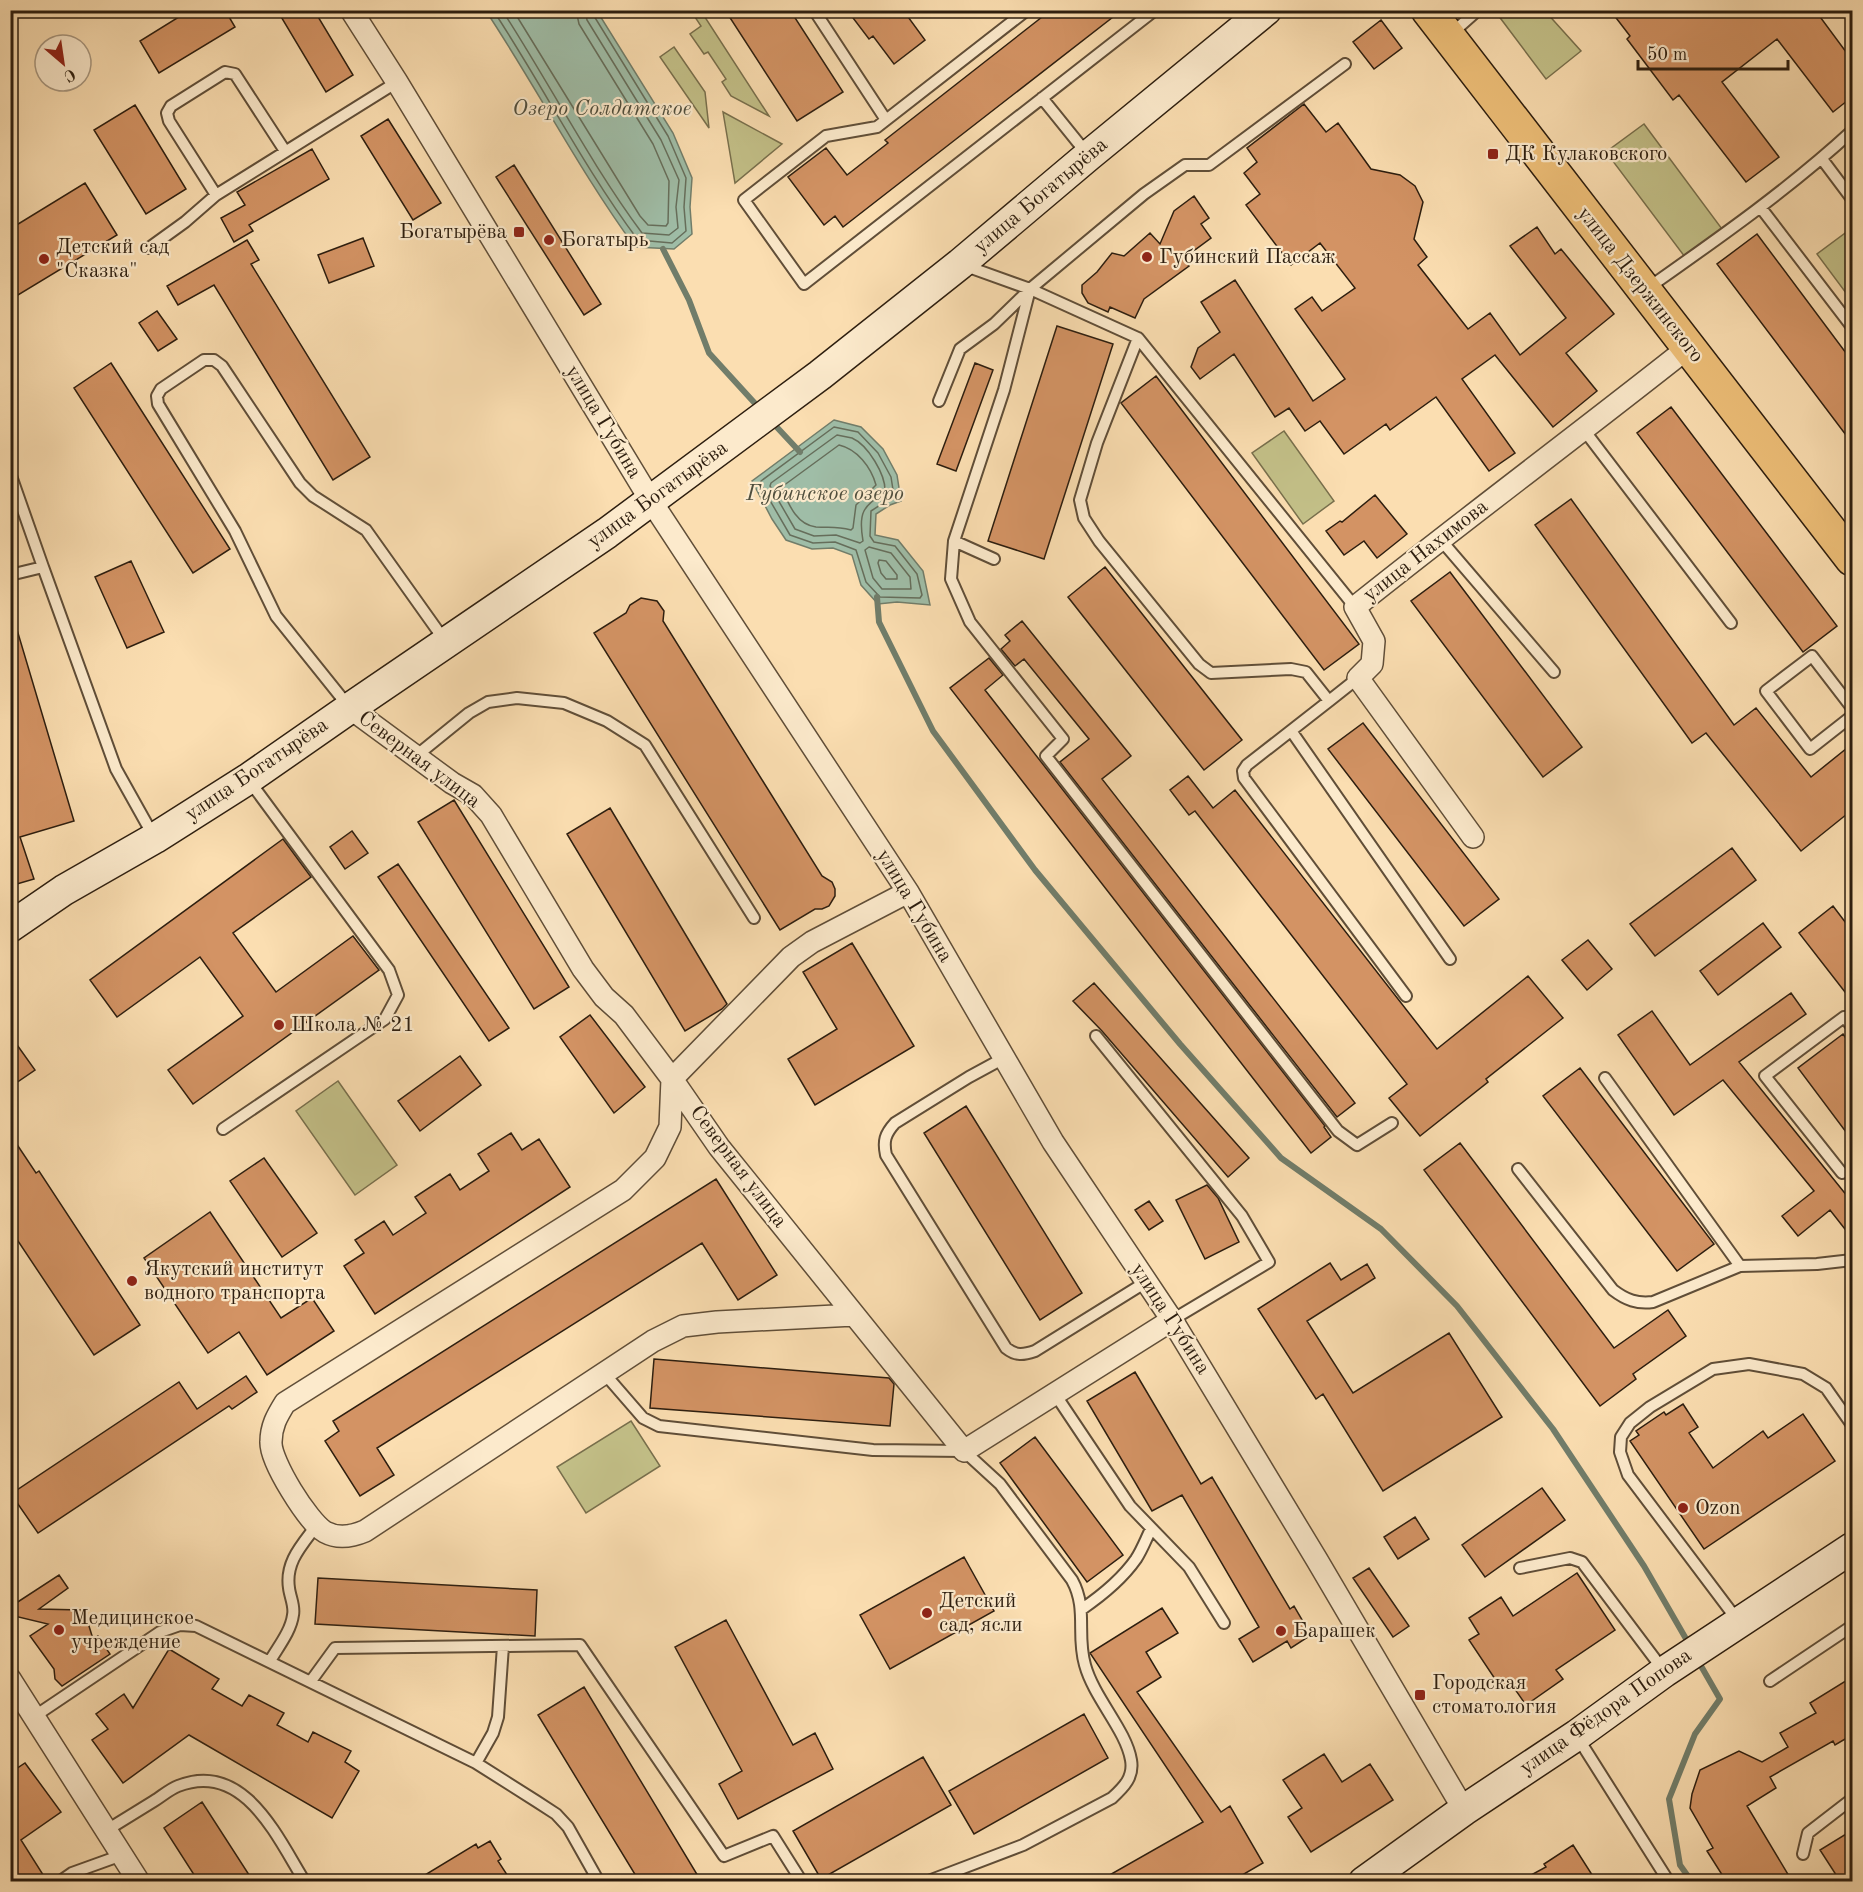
<svg xmlns="http://www.w3.org/2000/svg" width="1863" height="1892" viewBox="0 0 1863 1892" font-family="'Old Standard TT',serif">
	<style>
		.green { fill: #c3c088; stroke: #786f4c; stroke-width: 1.5 }
		.water { fill: #9fbda7; stroke: #717d6a; stroke-width: 1.5 }
		.lines { fill: none; stroke-linecap: round; stroke-linejoin: round }
		.shore { stroke: #666e5b; stroke-width: 1.5 }
		.stream { stroke: #717d6a; stroke-width: 6 }
		.building { fill: #d39364; stroke: #2d1e0f; stroke-width: 1.5 }
		.lane-casing { stroke: #604e38; stroke-width: 14 }
		.street-casing { stroke: #604e38; stroke-width: 24 }
		.secondary-casing { stroke: #2d1e0f; stroke-width: 33 }
		.primary-casing { stroke: #2d1e0f; stroke-width: 36 }
		.lane { stroke: #fceacc; stroke-width: 10 }
		.street { stroke: #fceacc; stroke-width: 21 }
		.secondary { stroke: #fceacc; stroke-width: 30 }
		.primary { stroke: #eebf78; stroke-width: 33 }
		.poi-dot { fill: #8f2418; stroke: #fceacc; stroke-width: 2 }
		.labels { text-anchor: middle; dominant-baseline: central; stroke-width: 4.5; stroke-linejoin: round; paint-order: stroke }
		.poi-label { font-size: 21px; fill: #2d1e0f; stroke: #fceacc; text-anchor: start }
		.street-label { font-size: 21px; fill: #2d1e0f; stroke: #fceacc }
		.water-label { font-size: 22px; font-style: italic; fill: #4f4e3d; stroke: #fceacc }
	</style>
	<rect width="100%" height="100%" fill="#fbdeb1"/>
	<filter id="stains"><feTurbulence type="fractalNoise" baseFrequency=".00333" numOctaves="4"/><feColorMatrix values="0 0 0 0 .2 0 0 0 0 .09 0 0 0 0 .02 0 0 0 .5 -.17"/></filter>
	<radialGradient id="worn" r=".72"><stop offset=".6" stop-color="#630" stop-opacity="0"/><stop offset="1" stop-color="#630" stop-opacity=".3"/></radialGradient>
	<path class="green" d="M1504,10l41,1 36,40 -35,28 -48,-64z
		M691,11h10l68,105 -38,-20 -9,-14 4,-3 -18,-27 -4,2 -14,-20 11,-8z
		M674,47l31,45 4,36 -49,-71z
		M723,112l59,32 -47,39z
		M1644,124l81,109 -37,28 -82,-109z
		M1852,228v73l-35,-47z
		M1284,431l50,70 -31,23 -51,-71z
		M338,1081l59,84 -42,30 -59,-84z
		M631,1421l29,45 -74,47 -29,-46z"/>
	<path class="water" d="M486,11h111l76,122 19,45 -2,29 2,27 -18,15 -39,-2c-55,-75 -98,-159 -149,-236z
		M834,420l27,7 22,22 14,26 4,26 -11,4 -14,9 -1,21 23,5 25,31 7,34 -33,-3 -19,2 -17,-19 -9,-30 -19,-7 -21,1 -26,-9 -14,-21 -20,-38z"/>
	<g class="lines">
		<path class="shore" d="M493,10c50,76 91,158 145,230l34,3 14,-12 -2,-24 2,-29 -18,-42 -74,-120 -1,-6
			M502,10c48,74 88,153 140,223l27,2 9,-7 -2,-21 3,-27 -18,-40 -74,-120 -2,-10
			M513,10l127,206 8,9 18,1 2,-3 1,-42 -16,-37 -74,-120 -3,-14
			M834,427l24,5 20,21 13,24 3,19 -23,15 -1,25 4,6 21,4 22,28 5,21 -2,3 -40,-1 -14,-15 -10,-32 -21,-8 -22,1 -23,-8 -29,-50v-4z
			M837,435c5,1 10,2 15,3 16,7 34,37 33,54 -22,15 -27,20 -22,49l-3,2 -24,-8 -22,1 -19,-7 -25,-43 1,-3z
			M839,445c18,4 32,22 37,40l-20,20 -3,23 -2,2c-15,-4 -21,-2 -35,-3 -19,-2 -27,-22 -34,-38l1,-3z
			M869,547l22,6 19,24 1,12h-29l-9,-11 -8,-28z
			M879,560l7,1 11,14v4h-11l-5,-6 -3,-10z"/>
		<path class="stream" d="M663,249l26,51 20,53 52,57
			M772,422l28,30
			M877,597l2,25 54,109 102,139 145,174 101,114 100,71 76,77 96,123 91,137 45,78
			M1692,1882l-12,-17 -11,-66 26,-65 25,-35 -23,-40"/>
	</g>
	<path class="building" d="M190,10h35l10,17 -76,46 -19,-32z
		M277,10h37l39,65 -27,17z
		M725,10h65l53,82 -46,29z
		M847,10h56l22,30 -31,24 -21,-28 -4,3z
		M1051,10h71l-279,217 -8,-11 -11,9 -36,-48 38,-29 21,27 41,-32 -3,-3z
		M1610,10h205l37,50v37l-19,15 -56,-73 -55,43 57,75 -33,25 -67,-87 -6,5 -46,-61 3,-3z
		M1381,20l21,28 -28,21 -21,-27z
		M1304,104l22,28 12,-9 33,46 29,6 15,11 8,16 -9,37 13,18 -9,8 50,64 22,-16 30,42 46,-37 -56,-72 27,-19 18,27 6,-5 53,65 -48,39 31,38 -44,36 -58,-72 -33,24 53,74 -26,18 -53,-74 -46,33 -4,-6 -42,30 -24,-33 -15,10 -16,-23 -14,9 -41,-63 -34,25 -9,-12 7,-19 22,-16 -19,-30 34,-22 78,121 32,-22 -50,-70 17,-12 10,14 33,-23 -35,-45 -29,22 -45,-60 14,-11 -16,-21 13,-11 -10,-14z
		M135,105l51,84 -40,25 -52,-84z
		M388,119l53,84 -28,17 -52,-84z
		M312,149l17,30 -80,46 4,6 -19,11 -13,-24 24,-13 -8,-13z
		M514,165l87,139 -17,11 -88,-138z
		M85,183l32,52 -99,60 -8,-12v-54z
		M1194,196l15,22 -8,6 10,14 -27,20 5,8 -45,33 -9,19 -25,-11 -2,5 -20,-9 -6,-10v-8l15,-13 15,-19 12,3 26,-23 10,11 14,-33z
		M1757,234l95,127v82l-135,-179z
		M363,238l11,28 -45,17 -11,-28z
		M247,240l12,20 -8,4 119,193 -37,23 -119,-195 -36,20 -11,-19z
		M157,311l20,28 -19,12 -19,-28z
		M1057,326l56,18 -69,215 -56,-18z
		M111,363l119,186 -37,24 -119,-185z
		M975,363l18,7 -37,101 -19,-7z
		M1156,376l203,268 -35,26 -203,-267z
		M1671,407l166,219 -34,26 -166,-219z
		M1375,495l32,39 -30,24 -13,-17 -20,14 -18,-24 14,-10 2,1z
		M1571,499l163,226 22,-17 55,69 41,-33v66l-51,41 -95,-118 -14,10 -157,-218z
		M131,561l33,71 -37,16 -32,-71z
		M1105,567l137,173 -38,30 -136,-173z
		M1450,572l132,175 -39,30 -132,-176z
		M641,598l16,3 7,10 -1,10 159,255 10,6 3,7v7l-6,10 -7,3h-7l-35,21 -186,-297 32,-20 4,-8z
		M1022,621l109,135 -29,23 253,324 -18,14 -277,-355 29,-23 -65,-80 -9,7 -14,-17 9,-8 -5,-6z
		M10,623h5l59,198 -54,16 14,42 -24,7z
		M989,658l14,17 -18,15 340,436 -1,1 7,10 -20,16 -361,-465z
		M1363,723l136,176 -35,27 -136,-177z
		M1188,776l25,32 22,-18 202,259 91,-73 35,42 -77,61 2,3 -68,54 -31,-38 18,-14 -212,-273 -6,4 -19,-25z
		M454,800l115,187 -35,22 -116,-187z
		M610,808l117,196 -5,5 -37,22 -118,-197z
		M352,831l16,22 -23,16 -15,-22z
		M283,839l28,38 -78,56 43,59 77,-56 26,34 -186,134 -25,-34 75,-54 -43,-59 -83,60 -27,-37z
		M1732,848l24,32 -101,76 -25,-32z
		M398,864l111,164 -20,13 -111,-164z
		M1833,906l19,25v70l-53,-68z
		M1763,923l18,24 -63,48 -18,-24z
		M1588,940l24,29 -25,21 -25,-30z
		M852,943l62,103 -99,59 -27,-46 49,-30 -34,-57z
		M1094,983l155,175 -21,19 -126,-146 -29,-30z
		M1791,993l15,21 -67,48 113,140v36l-22,-28 -32,26 -16,-20 32,-25 -91,-111 -49,35 -56,-80 34,-24 38,54z
		M590,1015l55,72 -31,26 -54,-76z
		M1843,1034l9,13v93l-54,-72z
		M10,1035l25,35 -25,17z
		M460,1056l21,29 -61,46 -22,-30z
		M1580,1068l134,176 -37,27 -134,-175z
		M966,1106l116,187 -42,27 -116,-187z
		M511,1133l11,17 17,-11 31,48 -195,127 -31,-48 20,-13 -9,-13 29,-19 9,14 33,-22 -11,-16 35,-23 10,16 29,-19 -11,-17z
		M10,1134l26,39 3,-2 101,154 -46,30 -84,-126z
		M1460,1143l154,205 54,-38 18,26 -53,38 3,5 -36,27 -176,-236z
		M264,1158l53,75 -35,24 -52,-76z
		M716,1179l61,96 -39,25 -36,-57 -325,205 17,27 -34,21 -35,-55 14,-10 -6,-10z
		M1207,1185l11,13 21,44 -34,17 -29,-59z
		M1149,1201l14,20 -14,9 -14,-20z
		M210,1212l71,106 31,-20 22,33 -67,44 -28,-43 -31,21 -64,-95z
		M1330,1263l11,17 26,-16 8,14 -68,43 46,72 96,-60 53,84 -119,74 -60,-97 -7,5 -58,-90z
		M654,1359l235,19 5,6 -4,42 -240,-18z
		M1135,1372l66,112 11,-7 78,132 4,-3 17,29 -20,13 -4,-7 -34,21 -14,-23 20,-12 -77,-132 -30,16 -65,-110z
		M246,1376l11,16 -25,17 -3,-3 -191,127 -27,-39 168,-112 18,27z
		M1683,1404l15,23 -9,6 24,35 50,-37 5,7 35,-24 32,47 -131,88 -74,-108 9,-6 -3,-4 28,-19 2,3z
		M1035,1437l88,118 -36,27 -87,-119z
		M1542,1488l23,32 -80,57 -23,-32z
		M1415,1517l14,22 -31,20 -14,-22z
		M964,1557l30,54 -104,58 -30,-54z
		M1369,1568l40,58 -16,11 -40,-59z
		M1577,1573l38,57 -59,40 7,9 -37,26 -16,-23 -9,6 -32,-48 10,-6 -10,-16 32,-21 12,19z
		M59,1575l9,13 -29,21 42,1 4,3 8,26 5,-3 12,18 -48,32 -7,-7 -1,-10 -24,-33 18,-12 -38,-9v-8z
		M318,1578l219,12 -2,46 -220,-12z
		M1162,1608l16,25 -32,19 15,25 -24,15 84,120 9,-6 33,57 -31,18h-133l104,-59 -113,-169z
		M726,1620l67,125 22,-12 18,36 -95,50 -19,-35 23,-13 -67,-124z
		M169,1649l50,30 -7,10 30,17 7,-11 35,18 -7,12 31,17 5,-10 38,19 -6,11 14,9 -27,47 -143,-83 -66,48 -31,-43 16,-11 -12,-15 28,-20 9,14z
		M1852,1677v58l-17,10 -2,-4 -63,36 6,11 -29,18 45,75h-66l-19,-30 6,-3 -23,-40 2,-14 8,-24 39,-19 23,11 26,-15 -8,-14 36,-20 -6,-10z
		M584,1687l117,194h-62l-101,-166z
		M1084,1714l24,44 -134,76 -25,-43z
		M1324,1754l18,28 28,-18 23,36 -82,52 -23,-35 14,-9 -19,-28z
		M923,1757l28,48 -130,74 -28,-48z
		M25,1763l36,49 -40,28 26,41h-37v-108z
		M202,1802l51,79h-55l-34,-53z
		M1846,1834l6,11v36h-12l-20,-31z
		M490,1841l11,18 -3,2 13,20h-96l61,-37 2,4z
		M1573,1845l23,36h-76l26,-14 -2,-3z"/>
	<g class="lines">
		<defs>
			<path id="lane" d="M814,10l72,110
				M1027,10l-150,117 -51,9 -82,64 60,84 351,-274
				M1847,10l5,7
				M1451,34l27,-24
				M1042,98l46,57
				M1822,159l30,40
				M216,195l-47,-74 -2,-8 4,-7 54,-34 10,2 50,77
				M1761,208l91,119
				M149,248l36,-26 31,-27 181,-113
				M963,265l67,24 108,49 -41,105 -17,57 4,18 15,23 100,123 12,9 80,-4 15,3 23,29 29,-23
				M1648,288c71,-50 141,-99 204,-157
				M1030,289l114,-95 41,-29h24l136,-101
				M1138,338l217,269
				M939,401l21,-52 34,-25 36,-35 -26,101 -50,151 40,18
				M1584,430l147,193
				M10,473l33,94
				M1440,539l114,133
				M954,541l-3,38 19,43 93,117 -17,17 292,375 19,14 35,-22
				M10,575l33,-8 73,202 38,68
				M1329,701l-82,64 -4,6 1,7 162,218
				M349,707l-73,-91 -41,-85 -77,-127 -1,-8 4,-7 43,-29h10l8,6 78,117 13,13 53,34 79,111
				M1852,708l-40,-52 -46,35 44,58 42,-33
				M1292,732l158,227
				M416,756l53,-43 19,-11 29,-4 47,5 43,18 38,24 109,173
				M1096,1036l146,180 27,46 -97,58
				M1004,1058l-35,19 -74,46c-10,11 -12,18 -9,32l120,193c10,8 17,7 29,3l111,-69
				M1605,1078l135,188 77,-2 35,-4
				M223,1129l162,-110 13,-24 -9,-25 -141,-191
				M1518,1169l95,121c13,10 24,14 40,12l87,-36
				M1842,1173l-77,-97 79,-59 8,10
				M604,1373l39,45 16,8 214,24 91,1 36,33 72,96c16,29 4,55 13,85 9,33 41,65 46,95 3,17 -7,27 -19,38l-89,47 -97,37
				M1055,1394l75,112 59,61 35,56
				M1520,1568l50,-10 12,4 82,109
				M1082,1609c19,-13 40,-30 54,-50 6,-9 10,-20 15,-30
				M1738,1621l-110,-146 -8,-23 1,-15 9,-14 20,-16 63,-38 36,-5 54,10 23,14 26,37
				M270,1661c8,-14 21,-30 23,-46 2,-9 -3,-18 -4,-27 -4,-26 13,-43 27,-62
				M311,1681l24,-33 245,-3 144,211 49,-20 29,46
				M1770,1681l82,-55
				M35,1716l125,-84 20,-7 16,1 280,137 60,38 20,13 12,13 31,55
				M1578,1738l91,144
				M476,1763l17,-30 5,-16 5,-71
				M107,1830c16,-10 31,-19 47,-29 8,-5 16,-12 24,-15 66,-26 99,51 127,96
				M1803,1854l5,-21 44,-34
				M59,1882l13,-9 50,-18"/>
			<path id="street" d="M351,10l46,72 254,419 257,391 145,250 119,178 145,240 147,250
				M350,708l102,75 21,12 18,20 92,154 21,28 20,18 48,64 47,68 245,304 208,-131
				M1473,837l-115,-159 14,-14 2,-23 -19,-34c110,-88 223,-172 334,-260
				M854,1315l-137,7 -34,4 -30,15 -288,190c-14,6 -27,8 -40,1 -17,-10 -55,-71 -54,-90 0,-16 6,-26 14,-39l338,-213 32,-32 15,-31 2,-48 119,-122 21,-15 96,-50
				M10,1679l129,203"/>
			<path id="secondary" d="M10,927l54,-37 91,-52 93,-59 102,-71 257,-175 213,-158 140,-111 128,-108 178,-146
				M1364,1882l100,-72 113,-75 87,-63 188,-124"/>
			<path id="primary" d="M1428,10l424,549"/>
		</defs>
		<use href="#lane" class="lane-casing"/>
		<use href="#street" class="street-casing"/>
		<use href="#secondary" class="secondary-casing"/>
		<use href="#primary" class="primary-casing"/>
		<use href="#lane" class="lane"/>
		<use href="#street" class="street"/>
		<use href="#secondary" class="secondary"/>
		<use href="#primary" class="primary"/>
	</g>
	<g class="poi-dot">
		<rect x="1487" y="148" width="12" height="12" rx="3"/>
		<rect x="513" y="226" width="12" height="12" rx="3"/>
		<circle cx="549" cy="240" r="6"/>
		<circle cx="1147" cy="257" r="6"/>
		<circle cx="44" cy="259" r="6"/>
		<circle cx="279" cy="1025" r="6"/>
		<circle cx="132" cy="1281" r="6"/>
		<circle cx="1683" cy="1508" r="6"/>
		<circle cx="927" cy="1613" r="6"/>
		<circle cx="59" cy="1630" r="6"/>
		<circle cx="1281" cy="1631" r="6"/>
		<rect x="1414" y="1689" width="12" height="12" rx="3"/>
	</g>
	<g class="labels">
		<g class="poi-label">
			<text x="1505" y="154">ДК Кулаковского</text>
			<text x="507" y="232" text-anchor="end">Богатырёва</text>
			<text x="561" y="240">Богатырь</text>
			<text x="56" y="247">Детский сад<tspan x="56" dy="24">"Сказка"</tspan></text>
			<text x="1159" y="257">Губинский Пассаж</text>
			<text x="291" y="1025">Школа № 21</text>
			<text x="144" y="1269">Якутский институт<tspan x="144" dy="24">водного транспорта</tspan></text>
			<text x="1695" y="1508">Ozon</text>
			<text x="939" y="1601">Детский<tspan x="939" dy="24">сад, ясли</tspan></text>
			<text x="71" y="1618">Медицинское<tspan x="71" dy="24">учреждение</tspan></text>
			<text x="1293" y="1631">Барашек</text>
			<text x="1432" y="1683">Городская<tspan x="1432" dy="24">стоматология</tspan></text>
		</g>
		<g class="street-label">
			<text transform="translate(1041 196) rotate(-40)">улица Богатырёва</text>
			<text transform="translate(1640 285) rotate(52)">улица Дзержинского</text>
			<text transform="translate(603 422) rotate(59)">улица Губина</text>
			<text transform="translate(658 495) rotate(-36)">улица Богатырёва</text>
			<text transform="translate(1426 551) rotate(-38)">улица Нахимова</text>
			<text transform="translate(419 760) rotate(37)">Северная улица</text>
			<text transform="translate(257 770) rotate(-34)">улица Богатырёва</text>
			<text transform="translate(914 906) rotate(59)">улица Губина</text>
			<text transform="translate(738 1167) rotate(53)">Северная улица</text>
			<text transform="translate(1170 1319) rotate(57)">улица Губина</text>
			<text transform="translate(1606 1712) rotate(-35)">улица Фёдора Попова</text>
		</g>
		<g class="water-label">
			<text x="602" y="109">Озеро Солдатское</text>
			<text x="825" y="494">Губинское озеро</text>
		</g>
	</g>
	<rect width="1863" height="1892" fill="none" stroke="#fbdeb1" stroke-width="36"/>
	<rect x="12" y="12" width="1839" height="1868" fill="none" stroke="#2d1e0f" stroke-width="3"/>
	<rect x="18" y="18" width="1827" height="1856" fill="none" stroke="#2d1e0f" stroke-width="1.5"/>
	<g transform="translate(63 63) rotate(151)"><circle r="28" fill="#fceacc" stroke="#a99880" stroke-width="1.5"/>
	<path d="M0-4.5L10 22L0 15L-10 22Z" fill="#8f2418"/>
	<text y="-9" font-size="16" font-weight="bold" text-anchor="middle" fill="#2d1e0f">С</text>
	</g>
	<path d="M1638 60v9h150v-9" fill="none" stroke="#2d1e0f" stroke-width="3"/>
	<text x="1647" y="60" font-size="18" fill="#2d1e0f" stroke="#fceacc" stroke-width="4.5" paint-order="stroke">50 m</text>
	<rect width="100%" height="100%" filter="url(#stains)"/>
	<rect width="100%" height="100%" fill="url(#worn)"/>
</svg>
